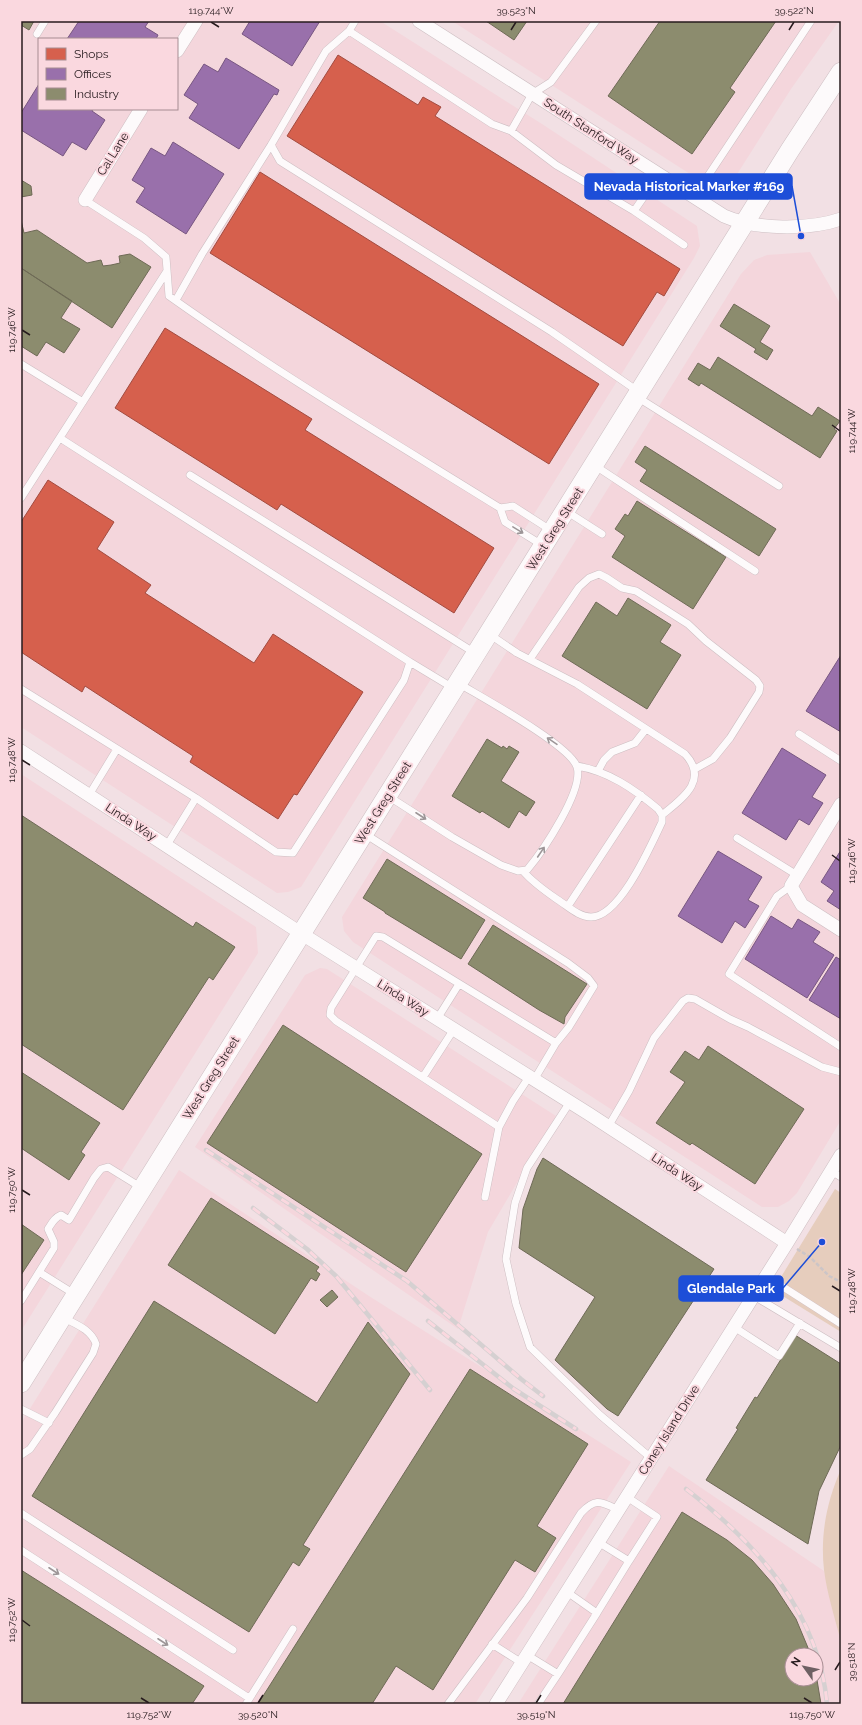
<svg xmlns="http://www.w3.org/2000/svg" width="862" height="1725" viewBox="0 0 862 1725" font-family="Raleway,sans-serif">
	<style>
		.built { fill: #f4d6dc; fill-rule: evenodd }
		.green { fill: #e6cdbd }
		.shops { fill: #d6604d; stroke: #a24b3f }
		.offices { fill: #9970ab; stroke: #775681 }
		.industry { fill: #8c8c6e; stroke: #6e6a56 }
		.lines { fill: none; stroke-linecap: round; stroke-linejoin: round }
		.lane-casing { stroke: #cdbec2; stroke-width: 8 }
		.street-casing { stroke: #cdbec2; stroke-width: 14 }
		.secondary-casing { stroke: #cdbec2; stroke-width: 20 }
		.path { stroke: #ccc5c7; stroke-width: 2.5; stroke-dasharray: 4 2; stroke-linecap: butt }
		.lane { stroke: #fdfafb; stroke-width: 7 }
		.street { stroke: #fdfafb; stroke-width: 13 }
		.secondary { stroke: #fdfafb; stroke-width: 19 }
		.rail-casing { stroke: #d5d0d1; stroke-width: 4.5 }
		.rail { stroke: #fad8df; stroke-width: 3; stroke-dasharray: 9; stroke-linecap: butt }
		.oneway { stroke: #9d9698 }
		.ticks { fill: none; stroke: #271b1e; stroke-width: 1.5 }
		.labels { text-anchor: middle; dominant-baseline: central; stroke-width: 4; stroke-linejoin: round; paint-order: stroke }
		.street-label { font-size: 12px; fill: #271b1e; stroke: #fad8df }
		.leader { fill: none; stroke: #1d4ed8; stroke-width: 1.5 }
		.callout-dot { fill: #1d4ed8; stroke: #fad8df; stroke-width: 1.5 }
		.callout { fill: #1d4ed8; stroke: #1d4ed8; stroke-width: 1.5 }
		.callout-label { font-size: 13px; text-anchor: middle; font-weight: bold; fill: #fff }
		.neatline { fill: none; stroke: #271b1e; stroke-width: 1.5 }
		.ticks-label { font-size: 10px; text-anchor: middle; fill: #271b1e }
	</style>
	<rect width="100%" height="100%" fill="#f2e0e4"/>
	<path class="built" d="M21,21h359l162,103 155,102 3,20 -6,12 -393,629 -13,5 -11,1 -256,-166zM39,39h138v70h-138z
		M452,21h387l-48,68 -57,90 -14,7h-10l-20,-12z
		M810,252l31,53v815l-44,73 -8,8 -11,6h-16l-409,-265 -9,-11 -2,-14 399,-643 13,-14 13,-5z
		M21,774l235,153 2,26 -237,378z
		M320,968l7,1 229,147 -68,116 -30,97 -263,-182 110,-172z
		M179,1170l190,126 262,166 -156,242h-454v-281z
		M669,1466l155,105 17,71v62h-323zM792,1655h24v24h-24z"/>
	<path class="green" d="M835,1189l6,4v139l-68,-42z
		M841,1469v173c-6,-24 -14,-48 -17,-72 -4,-36 3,-69 17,-101z"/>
	<path class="shops" d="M338,55l80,50 5,-8 18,10 -6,9 245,153 -16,27 -7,-4 -34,54 -336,-210z
		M260,172l339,212 -50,80 -339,-211z
		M165,328l147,91 -7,11 189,118 -40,65 -173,-109 -4,6 -162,-102z
		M48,480l66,42 -17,27 54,36 -6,8 109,70 19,-29 90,58 -66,103 -3,-1 -16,25 -88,-57 3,-6 -31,-20 -77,-50 -3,6 -61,-40v-130z"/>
	<path class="offices" d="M79,21h70l-4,6 13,8 -2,4h-89z
		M250,21h70l-28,45 -50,-32z
		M226,58l53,32 -2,5 -3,-1 -35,55 -50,-31 9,-14 -14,-9 20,-31 14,8z
		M39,84v25h54l-1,2 13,9 -19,30 -14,-8 -9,14 -42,-26v-17z
		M173,142l51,32 -38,60 -50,-32 9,-14 -13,-8 19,-32 14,8z
		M841,655v77l-35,-21z
		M782,748l44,27 -14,22 11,6 -14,22 -10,-6 -13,21 -44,-27z
		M841,850v60l-14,-9 7,-10 -13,-9z
		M718,851l44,26 -14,23 11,6 -14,22 -10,-7 -13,22 -44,-27z
		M771,916l21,13 6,-10 22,13 -7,10 21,13 -27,43 -62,-39z
		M836,957l5,3v59l-32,-19z"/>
	<path class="industry" d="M21,21h13l-5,9 -8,-5z
		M486,21h41l-13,19z
		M660,21h116l-46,67 5,4 -43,62 -84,-58z
		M21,180l10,6 1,9 -11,2z
		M21,220l3,13 13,-3 50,33 14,-3 2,6 8,-1 9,-2 -1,-7 11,-2 21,13 -39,61 -91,-60z
		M21,268l51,33 -11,17 19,11 -16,24 -18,-11 -9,14 -16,-10z
		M734,304l36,22 -10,16 13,8 -6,10 -13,-8 2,-3 -36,-23z
		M718,357l94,59 6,-9 22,14 -6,8 3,2 -17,27 -119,-75 -2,3 -11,-7 10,-16 12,7z
		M645,446l131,83 -17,27 -119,-75 7,-11 -12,-8z
		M637,501l89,56 -33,52 -81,-52 13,-21 -10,-7 10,-15 3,2z
		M628,598l43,27 -11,17 21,13 -34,54 -85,-53 34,-54 21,14z
		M487,739l15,9 1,-2 4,3 2,-3 10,6 -18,29 34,21 -9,14 -7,-5 -10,17 -27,-17 -2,2 -28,-17z
		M21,815l172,112 3,-5 39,25 -22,33 -4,-3 -86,133 -102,-66z
		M387,859l98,61 -24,39 -76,-46v-1l-22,-14z
		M493,925l94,59 -22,33 -1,7 -25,-14 -71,-46z
		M283,1025l199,129 -76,118 -199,-129z
		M708,1046l96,63 -49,75 -63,-41 -2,2 -34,-22 29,-41 -15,-10 15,-21 14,9z
		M21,1072l79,51 -19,29 4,3 -16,25 -48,-32z
		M543,1158l171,111 -96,147 -11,-7 -52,-49 40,-63 -76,-49 4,-39 14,-40z
		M211,1198l108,69 -3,4 4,3 -4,7 -5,-3 -36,56 -107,-69z
		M21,1224l23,16 -23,35z
		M332,1290l6,7 -11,10 -7,-7z
		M154,1301l163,102 51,-81 42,52 -107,171 7,4 -11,17 -6,-4 -44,70 -217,-136z
		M795,1335l46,29v81l-22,46 -11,53 -102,-64 32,-51 -2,-1 19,-31 2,1 26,-42 -1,-1z
		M470,1369l118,75 -51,82 19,12 -21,34 -20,-12 -82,130 -37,-24 -24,38h-114z
		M682,1512l45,28 25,20 21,24 23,35 15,36h-19v24h24v-5l5,30h-258z
		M21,1570l183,116 -12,18h-171z"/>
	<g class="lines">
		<defs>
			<path id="lane" d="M596,21l-45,61 -19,12 -21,37 -19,-7 -143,-93 -23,20 -55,94 9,16 272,171 87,60
				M349,31l6,-10
				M37,34l8,-13
				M511,131l45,34 78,46 50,34
				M694,197l117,-176
				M85,200l59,38 22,19 3,39c107,76 220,143 331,212l5,14 37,23
				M634,211l25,-36
				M176,300l26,-46 69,-109
				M21,364l62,38
				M637,397l142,89
				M594,465l161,106
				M190,475l285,178
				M21,498l146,-227
				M500,508l13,-2 39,25
				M566,511l36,23
				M489,634l28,19 60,31 108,70c24,26 -2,44 -23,61
				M530,659l49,-72 10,-9 10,-4 8,4 15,10 14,3 52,33 18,17 50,39 4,6 -1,6 -29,46 -17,21 -18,10
				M410,662l43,26
				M21,689l175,109 80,54 17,1 111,-173 6,-18 -350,-224
				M799,734l42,27
				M598,771l6,-11 8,-8 23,-9 11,-14
				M89,795l28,-46
				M388,796l64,41 49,28 17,6 9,-1c16,-19 57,-80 50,-103 -7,-22 -96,-70 -119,-84
				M365,834l203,129 20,15 6,8 -25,41 -13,16 -173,-106 -7,-1 -45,72 -1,7 6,6 163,106 -14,70
				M737,838l60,37
				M167,845l29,-47
				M523,871c11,13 25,22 38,31 9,6 19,15 30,15 29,0 60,-72 71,-95v-7l-4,-6c-24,-20 -50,-38 -81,-43
				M791,886l-14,10 -48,78 112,73
				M568,906l73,-111
				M437,1019l22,-35
				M423,1077l31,-48
				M534,1080l22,-37
				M570,1102l-43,66 -12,35 -9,56 10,45 14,43 70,68 51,43
				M499,1127l14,-26 16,-24
				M608,1127l21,-36 25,-53 29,-37 5,-3 7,1 35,20 18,8 74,40 19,5
				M831,1171l10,6
				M39,1272l37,23
				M766,1276l75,48
				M754,1296l87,52
				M21,1301l33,-53v-6l-6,-13c4,-6 6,-11 13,-14l8,5 25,-42 7,-9 7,-2 34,21
				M734,1327l45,29 21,-33
				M21,1409l28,14
				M21,1455l9,-6 25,-36 38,-60 3,-9c-5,-15 -21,-20 -34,-27
				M21,1513l212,137
				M598,1542l31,19 28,-44 -30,-20
				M21,1550l228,148
				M567,1592l30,21 32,-52
				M492,1644l30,19
				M527,1655l31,19 39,-61
				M246,1704l47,-75
				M448,1704l79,-106 54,-85c15,-16 20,-11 38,-3
				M538,1704l20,-30"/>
			<path id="street" d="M419,21l305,195c32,14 85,14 117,3
				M177,51l19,-30
				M85,200l56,-91
				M21,751l281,183 287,180 198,129
				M841,804l-50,82 11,19 39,25
				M496,1704l291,-461 54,-88"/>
			<path id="secondary" d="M21,1383l769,-1233 51,-78"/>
		</defs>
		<use href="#lane" class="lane-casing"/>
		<use href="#street" class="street-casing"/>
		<use href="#secondary" class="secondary-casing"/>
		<path class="path" d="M797,1249l13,8 19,19 12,6"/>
		<use href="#lane" class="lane"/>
		<use href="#street" class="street"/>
		<use href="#secondary" class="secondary"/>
		<defs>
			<path id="rail" d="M206,1150l201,131 114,98 22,17
				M253,1208l54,41 29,27 94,114
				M428,1321l86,68 62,40
				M686,1489c70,54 133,123 141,215"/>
		</defs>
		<use href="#rail" class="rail-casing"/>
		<use href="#rail" class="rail"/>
	</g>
	<defs><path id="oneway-shaft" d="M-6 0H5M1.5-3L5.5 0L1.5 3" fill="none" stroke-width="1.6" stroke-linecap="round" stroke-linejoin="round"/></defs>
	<g class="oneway">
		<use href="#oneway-shaft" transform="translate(518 530) rotate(31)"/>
		<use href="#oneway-shaft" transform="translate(552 741) rotate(-146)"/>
		<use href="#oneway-shaft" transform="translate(421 816) rotate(33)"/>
		<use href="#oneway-shaft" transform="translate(541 852) rotate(-56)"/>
		<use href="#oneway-shaft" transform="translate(54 1571) rotate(33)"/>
		<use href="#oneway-shaft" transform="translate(163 1642) rotate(33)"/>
	</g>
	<path class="ticks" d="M211,22l8,5M511,30l5,-8M789,30l5,-8M22,330l8,5M832,425l8,6M22,760l8,5M832,855l8,6M22,1190l8,5M832,1286l8,5M22,1620l8,6M835,1670l5,-8M141,1698l8,5M804,1698l8,5M258,1703l5,-8M536,1703l5,-8"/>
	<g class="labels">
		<g class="street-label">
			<text transform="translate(591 131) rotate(33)">South Stanford Way</text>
			<text transform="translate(113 154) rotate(-58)">Cal Lane</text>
			<text transform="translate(555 529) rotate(-58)">West Greg Street</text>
			<text transform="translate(383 803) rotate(-58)">West Greg Street</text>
			<text transform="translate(131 822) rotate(33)">Linda Way</text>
			<text transform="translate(403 998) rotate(32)">Linda Way</text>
			<text transform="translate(211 1078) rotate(-58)">West Greg Street</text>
			<text transform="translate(677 1172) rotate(33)">Linda Way</text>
			<text transform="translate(669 1430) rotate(-58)">Coney Island Drive</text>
		</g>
	</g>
	<path class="leader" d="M801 236L792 186M822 1242L783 1288"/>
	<g class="callout-dot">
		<circle cx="801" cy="236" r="4"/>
		<circle cx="822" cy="1242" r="4"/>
	</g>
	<g class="callout">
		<rect x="585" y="174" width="207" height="25" rx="4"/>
		<rect x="679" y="1276" width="104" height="25" rx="4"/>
	</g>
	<g class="callout-label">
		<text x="689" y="191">Nevada Historical Marker #169</text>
		<text x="731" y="1293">Glendale Park</text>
	</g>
	<rect width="862" height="1725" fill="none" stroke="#fad8df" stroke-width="44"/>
	<rect x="38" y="38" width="140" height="72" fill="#fad8df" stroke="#a68c92"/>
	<rect x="46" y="48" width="20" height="12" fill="#d6604d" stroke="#a68c92"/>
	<text x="74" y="58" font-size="12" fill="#271b1e">Shops</text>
	<rect x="46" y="68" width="20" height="12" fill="#9970ab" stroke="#a68c92"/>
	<text x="74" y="78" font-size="12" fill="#271b1e">Offices</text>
	<rect x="46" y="88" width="20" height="12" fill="#8c8c6e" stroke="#a68c92"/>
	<text x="74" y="98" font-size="12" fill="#271b1e">Industry</text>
	<g transform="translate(804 1667) rotate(303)"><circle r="19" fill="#fad8df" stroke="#a68c92"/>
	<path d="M0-3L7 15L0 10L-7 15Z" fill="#6e6063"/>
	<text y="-6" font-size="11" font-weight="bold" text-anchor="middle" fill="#271b1e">N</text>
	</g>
	<rect x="22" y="22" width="818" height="1681" class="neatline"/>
	<g class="ticks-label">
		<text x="211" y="14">119.744°W</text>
		<text x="516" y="14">39.523°N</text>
		<text x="794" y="14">39.522°N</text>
		<text transform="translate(11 330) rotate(-90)" y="4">119.746°W</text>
		<text transform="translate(851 431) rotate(-90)" y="4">119.744°W</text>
		<text transform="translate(11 760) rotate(-90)" y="4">119.748°W</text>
		<text transform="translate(851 861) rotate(-90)" y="4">119.746°W</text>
		<text transform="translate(11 1190) rotate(-90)" y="4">119.750°W</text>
		<text transform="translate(851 1291) rotate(-90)" y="4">119.748°W</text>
		<text transform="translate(11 1620) rotate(-90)" y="4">119.752°W</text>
		<text transform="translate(851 1662) rotate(-90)" y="4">39.518°N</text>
		<text x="149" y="1718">119.752°W</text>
		<text x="258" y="1718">39.520°N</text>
		<text x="536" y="1718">39.519°N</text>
		<text x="812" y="1718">119.750°W</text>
	</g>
</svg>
